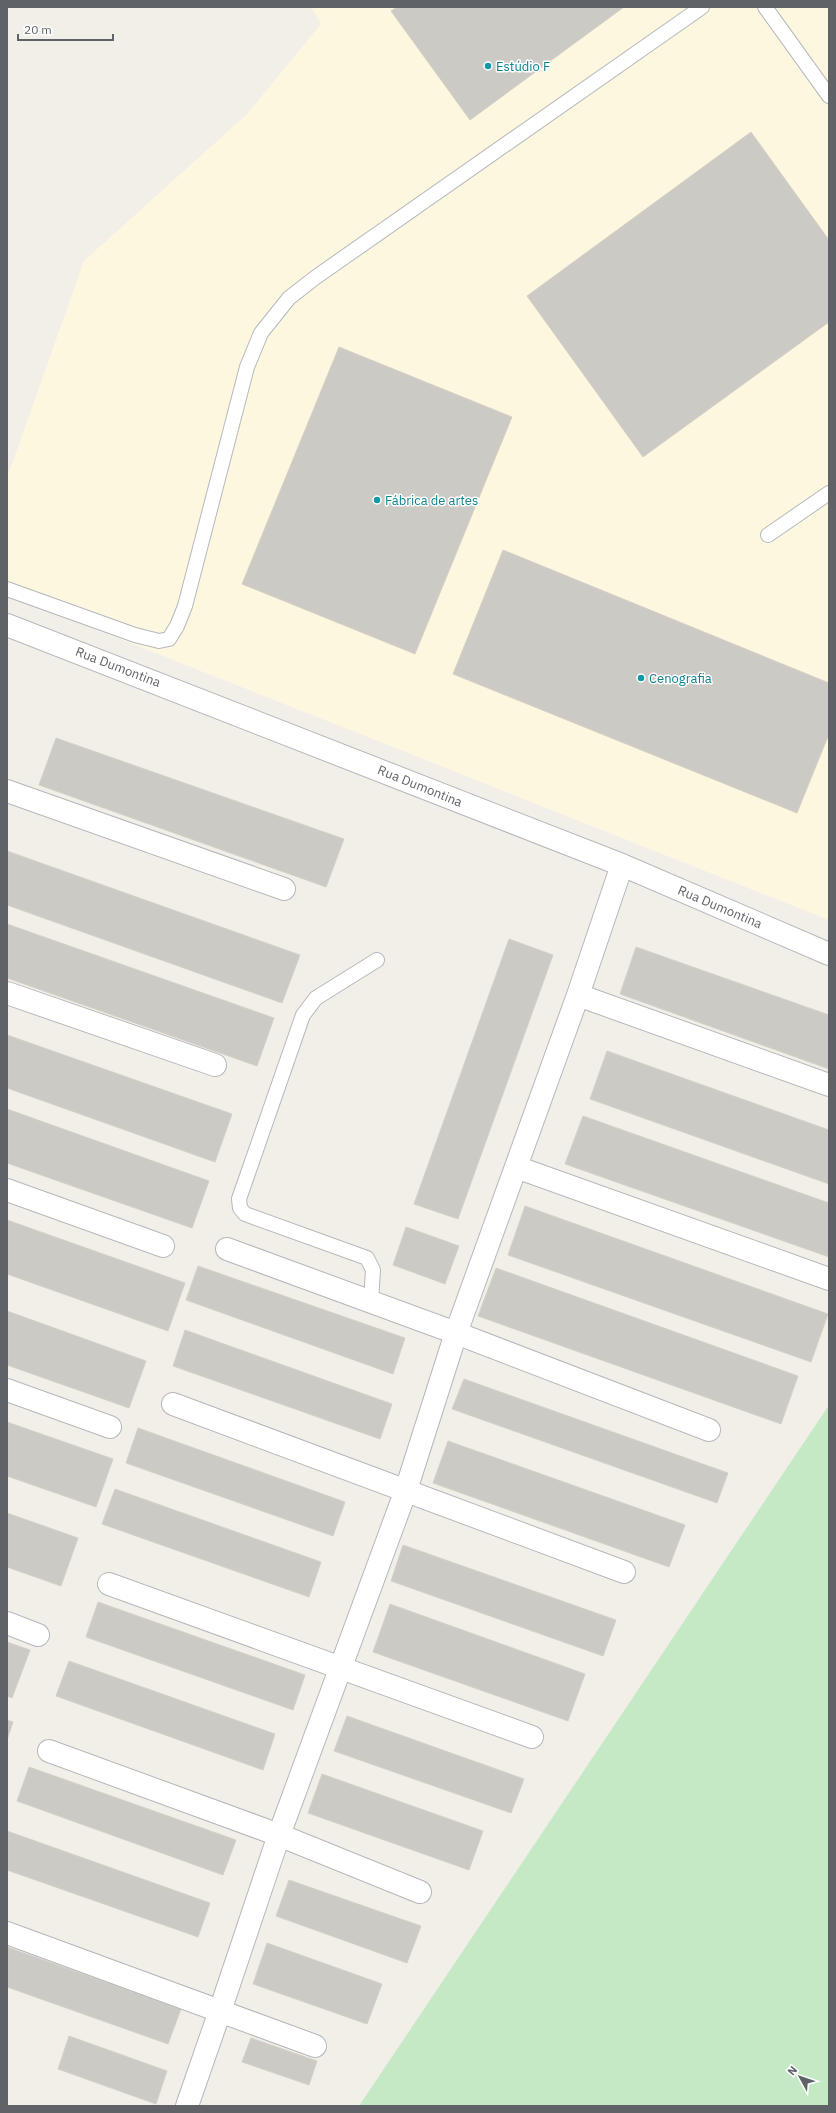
<svg xmlns="http://www.w3.org/2000/svg" width="836" height="2113" viewBox="0 0 836 2113" font-family="'IBM Plex Sans',sans-serif">
	<style>
		.commercial { fill: #fef7e0 }
		.green { fill: #c5e8c5 }
		.building { fill: #cccac5; stroke: #d6d1c6 }
		.lines { fill: none; stroke-linecap: round; stroke-linejoin: round }
		.service-casing { stroke: #b5b8bc; stroke-width: 16 }
		.minor-casing { stroke: #b5b8bc; stroke-width: 24 }
		.service { stroke: #fff; stroke-width: 14 }
		.minor { stroke: #fff; stroke-width: 22 }
		.culture-dot { fill: #0f9aa8; stroke: #fff; stroke-width: 1.5 }
		.labels { text-anchor: middle; dominant-baseline: central; stroke-width: 3; stroke-linejoin: round; paint-order: stroke }
		.culture-label { font-size: 13px; fill: #0d838f; stroke: #fff; text-anchor: start }
		.street-label { font-size: 13px; fill: #5f6368; stroke: #fff }
	</style>
	<rect width="100%" height="100%" fill="#f1efe8"/>
	<path class="commercial" d="M311,7h518v913l-822,-326v-116l77,-217 163,-147 74,-90z"/>
	<path class="green" d="M829,1405v701h-470z"/>
	<path class="building" d="M397,7h227l-154,113 -79,-109z
		M751,132l78,108v82l-186,135 -116,-161z
		M339,347l173,70 -97,237 -173,-70z
		M503,550l326,133v51l-32,79 -344,-139z
		M56,738l288,101 -18,48 -287,-102z
		M7,851l293,104 -18,48 -275,-98z
		M7,924l267,94 -17,48 -250,-88z
		M509,939l44,16 -95,264 -44,-15z
		M636,947l193,68v54l-209,-75z
		M7,1035l225,79 -17,48 -208,-74z
		M607,1051l222,79v54l-239,-85z
		M7,1109l202,72 -17,47 -185,-65z
		M583,1116l246,87v54l-264,-93z
		M525,1206l303,108 -17,48 -303,-107z
		M7,1220l178,63 -17,48 -161,-57z
		M406,1227l53,19 -14,38 -52,-19z
		M198,1266l207,72 -12,36 -207,-74z
		M496,1268l302,108 -17,48 -303,-108z
		M7,1311l139,50 -17,47 -122,-43z
		M185,1330l207,74 -12,35 -207,-73z
		M464,1379l264,94 -11,30 -265,-94z
		M7,1422l106,37 -17,48 -89,-31z
		M138,1428l207,74 -12,34 -207,-73z
		M448,1441l237,84 -16,42 -236,-84z
		M115,1489l206,73 -12,35 -207,-73z
		M7,1513l71,25 -17,48 -54,-19z
		M403,1545l213,75 -13,36 -212,-75z
		M98,1602l207,73 -12,35 -207,-73z
		M390,1604l195,70 -17,47 -195,-69z
		M7,1642l23,8 -18,48 -5,-2z
		M69,1661l206,73 -12,36 -207,-74z
		M347,1716l177,63 -13,34 -177,-62z
		M7,1720l6,2 -6,18z
		M29,1767l207,73 -13,35 -206,-74z
		M322,1774l161,57 -14,39 -161,-57z
		M7,1831l203,72 -12,34 -191,-67z
		M289,1880l132,46 -14,37 -131,-47z
		M267,1943l115,41 -15,40 -114,-40z
		M7,1947l174,62 -13,35 -161,-57z
		M69,2036l98,35 -11,33 -98,-35z
		M251,2038l66,23 -8,24 -67,-23z"/>
	<g class="lines">
		<defs>
			<path id="service" d="M765,7l64,89
				M768,535l61,-42
				M7,589l128,46 24,6 10,-2 8,-13 8,-20 62,-239 14,-34 28,-35 27,-21 386,-270
				M371,1301l2,-31 -6,-12 -122,-44 -5,-6 -1,-9 64,-184 13,-17 61,-38"/>
			<path id="minor" d="M7,625l615,240 207,89
				M7,791l277,98
				M7,993l208,72
				M578,995l251,90
				M516,1167l313,112
				M7,1190l156,56
				M227,1249l229,84 253,97
				M7,1390l103,37
				M173,1404l451,168
				M109,1584l423,153
				M7,1623l31,12
				M49,1751l230,84 141,57
				M7,1933l308,113
				M187,2106l33,-95 59,-176 127,-345 50,-157 122,-338 44,-130"/>
		</defs>
		<use href="#service" class="service-casing"/>
		<use href="#minor" class="minor-casing"/>
		<use href="#service" class="service"/>
		<use href="#minor" class="minor"/>
	</g>
	<g class="culture-dot">
		<circle cx="488" cy="66" r="4"/>
		<circle cx="377" cy="500" r="4"/>
		<circle cx="641" cy="678" r="4"/>
	</g>
	<g class="labels">
		<g class="culture-label">
			<text x="496" y="66">Estúdio F</text>
			<text x="385" y="500">Fábrica de artes</text>
			<text x="649" y="678">Cenografia</text>
		</g>
		<g class="street-label">
			<text transform="translate(118 667) rotate(21)">Rua Dumontina</text>
			<text transform="translate(420 786) rotate(22)">Rua Dumontina</text>
			<text transform="translate(720 907) rotate(23)">Rua Dumontina</text>
		</g>
	</g>
	<rect width="836" height="2113" fill="none" stroke="#5f6368" stroke-width="16"/>
	<g transform="translate(800 2077) rotate(310)" stroke="#ffffff" stroke-width="3" paint-order="stroke">
	<path d="M0-3L7 15L0 10L-7 15Z" fill="#5f6368"/>
	<text y="-6" font-size="11" font-weight="bold" text-anchor="middle" fill="#5f6368">N</text>
	</g>
	<path d="M18 34v6h95v-6" fill="none" stroke="#5f6368" stroke-width="2"/>
	<text x="24" y="34" font-size="12" fill="#5f6368" stroke="#ffffff" stroke-width="3" paint-order="stroke">20 m</text>
</svg>
